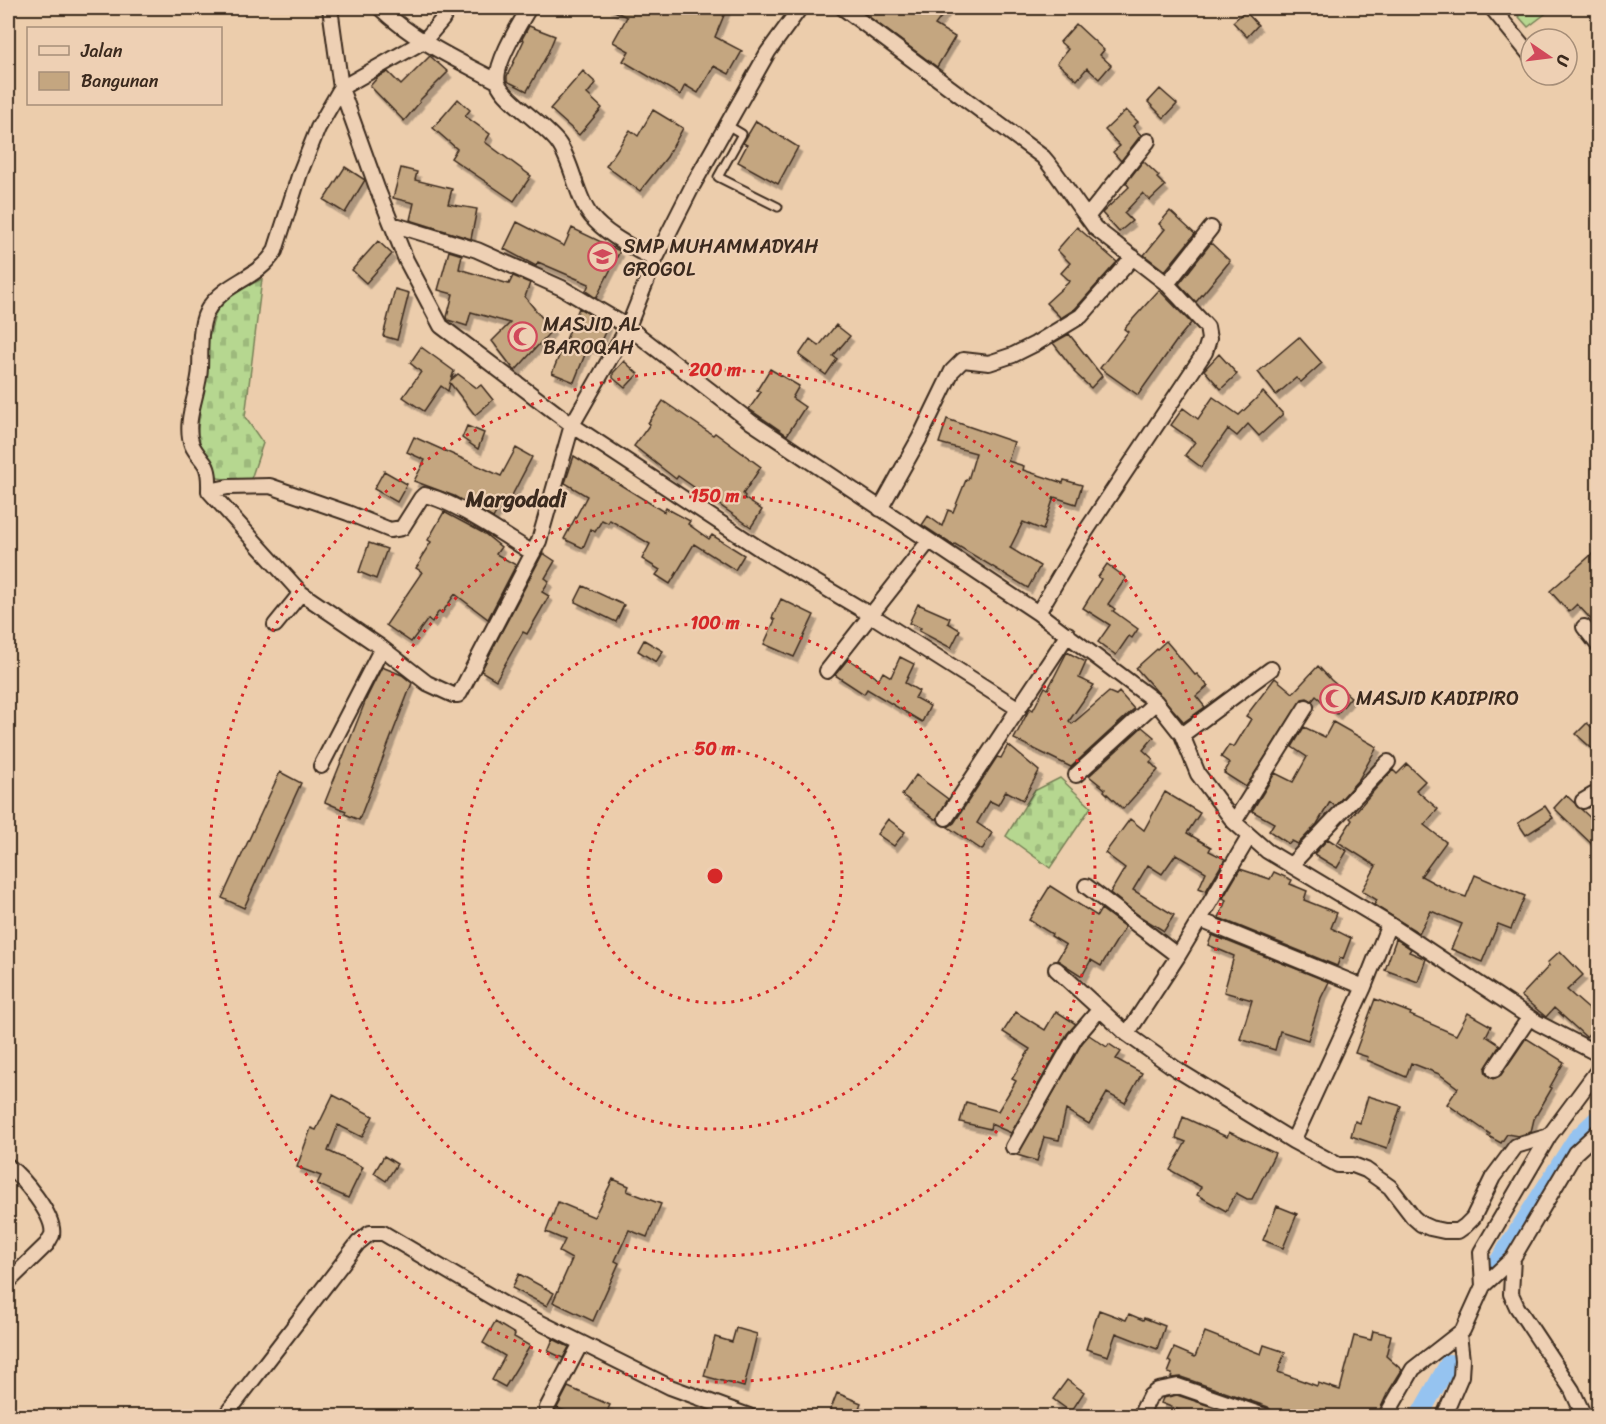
<svg xmlns="http://www.w3.org/2000/svg" width="1606" height="1424" viewBox="0 0 1606 1424" font-family="Sriracha,sans-serif">
	<style>
		.cemetery { fill: url(#cemetery-stones); stroke: #788057; stroke-width: 1.5 }
		.pitch { fill: #b6d790; stroke: #788057; stroke-width: 1.5 }
		.lines { fill: none; stroke-linecap: round; stroke-linejoin: round }
		.canal { stroke: #95c3f0; stroke-width: 18 }
		.building { fill: #c4a680; stroke: #3b2a1e; stroke-width: 1.5; filter: url(#shadow) }
		.lane-casing { stroke: #3b2a1e; stroke-width: 11 }
		.street-casing { stroke: #3b2a1e; stroke-width: 18 }
		.lane { stroke: #eed0b4; stroke-width: 7 }
		.street { stroke: #eed0b4; stroke-width: 14 }
		.ring { fill: none; stroke: #d62828; stroke-width: 3; stroke-dasharray: 3 6 }
		.labels { text-anchor: middle; dominant-baseline: central; stroke-width: 4.5; stroke-linejoin: round; paint-order: stroke }
		.poi-label { font-size: 20px; fill: #3b2a1e; stroke: #eed0b4; text-anchor: start }
		.quarter-label { font-size: 22px; font-weight: bold; fill: #3b2a1e; stroke: #eed0b4 }
		.centre { fill: #d62828; stroke: #eed0b4; stroke-width: 3 }
		.ring-label { font-size: 18px; text-anchor: middle; font-weight: bold; fill: #d62828; stroke: #eed0b4; stroke-width: 4.5; stroke-linejoin: round; paint-order: stroke }
	</style>
	<defs>
		<pattern id="cemetery-stones" width="16" height="16" patternUnits="userSpaceOnUse" patternTransform="scale(1.5)"><rect width="16" height="16" fill="#b6d790"/><path d="M2 7V4a2 2 0 0 1 4 0v3zM10 15v-3a2 2 0 0 1 4 0v3z" fill="#9db97c"/></pattern>
		<filter id="shadow"><feDropShadow dx="3.5" dy="5.5" stdDeviation="0" flood-color="#0004"/></filter>
	</defs>
	<rect width="100%" height="100%" fill="#eccdac"/>
	<filter id="ink" filterUnits="userSpaceOnUse"><feTurbulence type="fractalNoise" baseFrequency=".0167" numOctaves="2"/><feDisplacementMap in="SourceGraphic" scale="12" xChannelSelector="R" yChannelSelector="G"/><feConvolveMatrix kernelMatrix="1 2 1 2 8 2 1 2 1" color-interpolation-filters="sRGB"/></filter>
	<g filter="url(#ink)">
		<path class="cemetery" d="M262,279l-17,138 18,26 -13,39 -32,-4 -21,-41 11,-98 8,-27 17,-19z
			M1060,778l31,29 -41,61 -44,-32 28,-45z"/>
		<path class="pitch" d="M1511,8h42l-25,19z"/>
		<g class="lines">
			<path class="canal" d="M1496,1265l80,-126 22,-21
				M1419,1416l30,-53"/>
		</g>
		<path class="building" d="M608,8h119l-12,29 27,14 -13,23 -15,-8 -16,27 -13,-8 -5,10 -57,-34 6,-10 -16,-9 14,-25z
			M857,8h91l-13,17 20,12 -18,30z
			M1245,11l13,14 -11,12 -14,-15z
			M1076,24l28,26 -4,5 11,10 -12,14 -12,-11 -10,12 -20,-17 11,-14 -8,-7z
			M529,26l26,10 -8,19 -20,36 -20,-10v-5l17,-36 -2,-1z
			M430,56l18,16 -29,29 1,1 -16,19 -34,-35 8,-9 10,-5 13,13z
			M583,71l13,12 -9,11 15,14 -23,27 -29,-26z
			M1160,89l17,15 -13,14 -16,-16z
			M458,99l12,11 -5,6 25,18 -5,8 46,34 -17,25 -63,-43 6,-9 -24,-21z
			M653,110l30,18 -16,29 -27,34 -34,-25 24,-36 8,6z
			M1126,110l12,12 -5,4 8,9 -20,26 -8,-9 7,-6 -15,-16z
			M756,121l42,26 -20,37 -40,-22 9,-17 -4,-2z
			M1143,161l16,15 -2,2 8,8 -15,14 -7,-7 -19,20 8,8 -13,11 -17,-19 27,-26 -3,-4z
			M345,167l20,13 -20,33 -21,-13z
			M401,168l16,4 -2,8 37,9 -4,15 29,5 -6,30 -61,-19 4,-17 -21,-5z
			M1170,211l25,23 -30,37 -21,-16 21,-26 -6,-5z
			M517,222l47,24 8,-18 48,23 -24,47 -10,-7 3,-7 -51,-22 -2,4 -32,-17z
			M1077,227l40,35 -42,47 -14,9 -15,-15 24,-22 -9,-8 9,-10 -13,-13z
			M378,241l14,13 -26,29 -14,-13z
			M1211,243l19,18 -34,41 -17,-18z
			M449,251l13,4 -3,14 50,15 4,-8 17,7 -5,14 27,33 -37,41 -23,-30 18,-18 -39,-11 -4,14 -19,-6 -1,-3 6,-23 -15,-4z
			M395,289l14,4 -12,47 -14,-4z
			M1159,290l32,33 -14,17 -39,55 -38,-27 28,-36 -4,-3z
			M579,308l29,17 -11,25 -9,-3 -14,35 -22,-9z
			M836,325l14,11 -17,20 4,3 -11,16 -27,-20 11,-16 9,7z
			M1069,334l33,42 -11,12 -17,-16 1,-1 -22,-28z
			M1299,337l23,26 -21,19 -5,-4 -20,17 -18,-23z
			M421,347l33,24 -3,9 7,-6 19,14 4,-3 12,15 -18,15 -25,-32 -2,8 -7,-5 -17,25 -21,-14 18,-25 -11,-9z
			M1219,354l18,20 -16,15 -17,-19z
			M624,361l14,13 -13,14 -12,-10v-5z
			M770,369l29,17 -7,12 13,9 -18,28 -38,-26 12,-17 -4,-2z
			M1263,392l20,22 -24,22 -11,-12 -11,12 -9,-7 -27,38 -16,-12 10,-13 -24,-17 12,-17 15,11 15,-22 26,18z
			M663,401l50,34 2,-2 46,34 -18,27 2,2 -1,2 18,12 -11,17 -73,-51 -2,3 -42,-33 16,-22 -2,-1z
			M947,419l67,23 -6,19 16,5 -1,4 40,13 1,-3 18,5 -6,19 -22,-7 -11,33 -20,-8 -13,26 30,18 -12,22 -73,-44 -1,2 -32,-21 6,-9 14,10 6,-16 5,2 13,-32h2l8,-27 -37,-10z
			M467,426l17,7 -6,16 -16,-11z
			M414,437l87,39 15,-28 16,9 -24,46 -5,-3 -10,18 -39,-22 -40,-15 11,-21 -18,-8z
			M574,456l90,56 2,-4 24,13 -2,3 21,15 3,-4 32,20 -9,15 -41,-26 -24,40 -14,-9 4,-5 -18,-11 8,-15 -40,-24 -2,3 -6,-3 -7,12 -4,-3 -8,19 -19,-9 23,-43 -22,-13z
			M384,471l23,13 -10,18 -23,-13z
			M444,512l41,22 16,13 -5,7 20,11 -28,54 -33,-25 -13,19 -3,-2 -7,11 -4,-3 -17,23 -25,-17 36,-53 -6,-4 5,-7 -1,-2 11,-17 -3,-2z
			M369,543l18,6 -11,30 -17,-7z
			M1599,548v80l-22,-24 -8,8 -19,-21z
			M543,553l12,8 -10,17 4,3 -7,11 7,4 -22,38 -4,-2 -27,48 -15,-9z
			M1107,564l19,14 -18,26 7,5 -2,2 25,18 -6,9 -3,-2 -13,19 -18,-13 12,-17 -27,-17 18,-29 -3,-2z
			M583,586l41,19 -8,17 -41,-20z
			M781,599l33,16 -20,42 -30,-13 11,-24 -3,-2z
			M918,604l32,14 -2,5 12,7 -9,18 -32,-17 2,-3 -12,-5z
			M644,640l19,11 -7,11 -18,-11z
			M1166,641l29,34 2,-1 11,12 -12,10 9,11 -21,15 -48,-54z
			M1067,652l19,10 -7,16 15,7 -25,36 3,3 37,-32 7,3 3,-3 15,17 -63,58 -57,-28 16,-31 3,2 12,-23 3,2z
			M900,657l14,7 -9,19 14,8 -4,7 15,8 -8,16 -55,-33 -3,5 -29,-19 13,-16 31,20 4,-7 8,5z
			M1318,666l13,14 20,17 -14,17 -21,-18 -4,5 -5,-3 -5,1 -56,88 -22,-14 6,-10 -9,-6 8,-12 5,2 17,-28 -5,-3 29,-38 18,15z
			M382,667l20,8 10,8 -53,137 -14,-6 1,-3 -21,-9 42,-105z
			M1333,722l44,25 -18,32 -24,27 -5,-4 -13,22 -19,20 -6,-3 -3,3 -20,-13 5,-8 -22,-12 23,-38 18,9 14,-25 -15,-10 12,-20 21,10z
			M1587,723l12,11v21l-23,-21z
			M1142,727l12,10 -11,13 10,9 -3,3 8,8 -35,39 -19,-18 1,-2 -16,-13z
			M1008,745l31,26 -16,29 -17,-9 -8,14 -8,-4 -13,22 15,10 -10,17 -34,-23 6,-4 43,-66 4,1z
			M1407,764l18,17 -9,9 22,19 -14,16 22,17 -25,34 30,16 15,5 9,-22 50,21 -14,33 -13,-5 -16,38 -31,-13 11,-25 -31,-13 -12,22 -45,-28 3,-5 -15,-9 14,-25 -38,-24 14,-22 -2,-2 28,-32 15,-16 4,4z
			M280,772l21,11 -57,125 -22,-10z
			M916,775l32,24 -11,20h-2l-33,-24z
			M1165,792l35,21 -13,20 24,14 -2,4 16,8 -19,32 -7,-3 7,-16 -30,-18 -14,20 -14,-9 -15,25 41,25 -10,16 -23,-14 -31,-24 15,-25 -20,-15 25,-34 14,11z
			M1566,795l33,31v25l-45,-43z
			M1545,806l8,12 -27,17 -8,-12z
			M888,819l17,13 -11,14 -17,-12z
			M1328,839l19,12 -10,17 -23,-14z
			M1240,869l30,10 4,-7 18,8 -2,4 17,7 -3,9 33,13 -6,15 20,10 -8,21 -3,-1 -3,8 -118,-48 7,-18 -3,-2z
			M1050,886l47,30 4,-7 24,18 -24,39 -10,-6 -9,16 -25,-16 9,-15 -15,-9 1,-2 -23,-14z
			M1212,935l117,47 -8,16 -13,42 -28,-9 -5,19 -35,-11 12,-39 -28,-8 10,-36 -26,-11z
			M1396,939l15,10 -2,3 17,7 -8,23 -33,-12z
			M1560,951l23,24 -16,15 32,28v5l-13,14 -32,-29 -8,9 -25,-21 28,-30 -2,-3z
			M1375,999l36,14 -1,2 46,20 12,-22 23,13 -5,10 14,9 -15,24 1,5 7,5 8,-4 25,-37 38,24 -14,25 2,1 -18,31 -3,13 -13,4 -11,-2 -6,9 -13,-7 2,-2 -43,-30 11,-16 -19,-14 -28,-11 -5,14 -39,-17 1,-3 -13,-4z
			M1056,1011l20,13 -9,10 -56,99 -20,-9 -1,5 -30,-7 6,-20 32,9 18,-30 -4,-2 18,-30 -27,-17 13,-20 29,18z
			M1089,1035l18,12 2,-3 12,8 -5,7 26,14 -17,30 -18,-10 -18,31 -23,-14 -7,30 -15,-3 -7,24 -20,-6 65,-112z
			M333,1095l40,21 -11,21 -24,-12 -10,26 35,16 -15,31 -31,-14 4,-8 -24,-9 14,-39 5,2z
			M1368,1096l33,10 -14,42 -36,-12 4,-15 5,2z
			M1183,1117l44,20 2,-5 46,21 -23,46h-5l-11,-6 -10,18 -29,-16 4,-8 -31,-17 16,-28 -10,-4z
			M384,1156l13,8 -11,17 -12,-8z
			M613,1179l16,7 -2,5 34,13 -14,33 -18,-7 -14,31 4,2 -26,58 -40,-19 19,-43 -13,-7 6,-12 -19,-8 12,-30 36,15z
			M1277,1206l20,8 -14,34 -20,-8z
			M519,1274l35,19 -7,13 -35,-18z
			M1099,1310l27,10 3,-6 14,6 1,-2 21,8 -8,23 -41,-16 -8,23 -22,-7z
			M495,1322l20,12 -1,3 16,9 -25,41 -13,-7 13,-24 -22,-13z
			M736,1328l21,6 -13,53 -40,-11 11,-39 17,5z
			M1373,1331l18,4 -5,21 16,14 -15,24 -10,22h-94l-10,-3 -5,-6 -87,-30 -10,1 1,-4 -4,-1 4,-10 -4,-2 6,-13 21,9 10,-25 56,22 3,-9 21,7 -7,20 39,14 1,-3 22,7 14,-54 17,4z
			M553,1339l16,8 -6,11 -15,-7z
			M1067,1380l17,12 -13,20 -18,-13z
			M568,1387l42,18 -5,11h-26l-22,-8z
			M837,1393l24,10 -5,13h-28z
			M1177,1395l39,13 -4,8h-27l2,-3 -26,-10 2,-5z"/>
		<g class="lines">
			<defs>
				<path id="lane" d="M727,125l15,9 -24,43 60,30"/>
				<path id="street" d="M330,8l11,80 36,100 29,72 35,66 131,99 188,124 111,66 148,94
					M380,8c33,32 77,52 117,73
					M529,8c-9,15 -36,58 -31,75 6,17 49,43 61,61 14,20 17,53 32,72 15,19 43,32 64,44
					M843,8l200,149c17,19 28,40 44,60
					M1492,8l39,48
					M392,224l85,26 85,38 66,39 123,95 287,191 118,89 26,33 16,39 36,48 33,29 122,73 149,99 60,31
					M1167,284l44,-56
					M209,491l19,-4 42,-1 78,27 42,17 12,-2 19,-30 3,-3c29,5 82,42 109,58
					M880,509l39,-70 33,-68 11,-11 26,3 24,-8 22,-11 46,-28 52,-59
					M301,593l-92,-102c0,-9 1,-19 -4,-27 -4,-6 -10,-12 -13,-19 -9,-24 7,-52 8,-77 1,-20 -2,-45 10,-62 18,-25 49,-28 65,-55l25,-78 18,-45 23,-40 83,-47 18,-21 7,-12
					M1038,613l48,-82 119,-179 4,-13 -2,-12 -40,-43 -72,-56 -8,-11 61,-76
					M275,625l26,-32 81,55 45,35 26,12h5l2,-2 79,-152 33,-116 56,-98 27,-67 38,-75 75,-133 32,-44
					M1584,627l14,18
					M827,671l102,-130
					M1182,735l89,-66
					M321,766l61,-118
					M1076,775l80,-73
					M1583,801l10,-6h5
					M946,818l122,-184
					M1234,822l72,-115
					M1249,837l-71,119 -51,78 49,35 117,72 45,24h15l13,5 24,17 23,30 8,7 9,4 14,3h14l7,-5 8,-8 20,-41 23,-31 33,-10
					M1291,865l97,-103
					M1086,886l92,70
					M1200,920l164,67
					M1056,969l71,65
					M1494,1070l35,-52
					M1293,1141l71,-154 25,-63
					M1013,1147l62,-109 25,-29
					M8,1166c13,10 48,50 44,69 -1,2 -4,7 -5,9l-39,38
					M1513,1258l-2,36 6,13 55,83 12,26
					M1483,1286l30,-28 62,-105 23,-21
					M547,1408l34,-65
					M225,1416l133,-173 12,-10h13l124,73 163,81 79,29
					M1140,1416l10,-20 8,-6 20,-4 87,30
					M1386,1416l27,-47 50,-39 20,-44 -2,-34 68,-116 49,-66
					M1444,1416l17,-40 1,-16 -3,-26"/>
			</defs>
			<use href="#lane" class="lane-casing"/>
			<use href="#street" class="street-casing"/>
			<use href="#lane" class="lane"/>
			<use href="#street" class="street"/>
		</g>
	</g>
	<g class="ring">
		<circle cx="715" cy="876" r="127"/>
		<circle cx="715" cy="876" r="253"/>
		<circle cx="715" cy="876" r="380"/>
		<circle cx="715" cy="876" r="506"/>
	</g>
	<defs>
		<symbol id="school-ring" viewBox="-11 -11 22 22"><circle r="9.5" fill="#eed0b4" stroke="#d1495b" stroke-width="1.5"/><path d="M0-5L7-2L0 1L-7-2ZM-4 1L0 2.5L4 1V4Q0 6-4 4Z" fill="#d1495b"/></symbol>
		<symbol id="mosque-ring" viewBox="-11 -11 22 22"><circle r="9.5" fill="#eed0b4" stroke="#d1495b" stroke-width="1.5"/><path d="M3.5-4.9A6 6 0 1 0 3.5 4.9A5 5 0 1 1 3.5-4.9Z" fill="#d1495b"/></symbol>
	</defs>
	<g fill-rule="evenodd">
		<use href="#school-ring" x="586" y="240" width="33" height="33"/>
		<use href="#mosque-ring" x="506" y="320" width="33" height="33"/>
		<use href="#mosque-ring" x="1318" y="682" width="33" height="33"/>
	</g>
	<g class="labels">
		<g class="poi-label">
			<text x="623" y="246">SMP MUHAMMADYAH<tspan x="623" dy="23">GROGOL</tspan></text>
			<text x="543" y="324">MASJID AL<tspan x="543" dy="23">BAROQAH</tspan></text>
			<text x="1356" y="698">MASJID KADIPIRO</text>
		</g>
		<g class="quarter-label">
			<text x="516" y="499">Margodadi</text>
		</g>
	</g>
	<circle cx="715" cy="876" r="9" class="centre"/>
	<g class="ring-label">
		<text x="715" y="376">200 m</text>
		<text x="715" y="502">150 m</text>
		<text x="715" y="629">100 m</text>
		<text x="715" y="755">50 m</text>
	</g>
	<rect width="1606" height="1424" fill="none" stroke="#eed0b4" stroke-width="30"/>
	<rect x="15" y="15" width="1576" height="1394" fill="none" stroke="#3b2a1e" stroke-width="2" filter="url(#ink)"/>
	<rect x="27" y="27" width="195" height="78" fill="#eed0b4" stroke="#a68e78" stroke-width="1.5"/>
	<rect x="39" y="46" width="30" height="9" fill="#eed0b4" stroke="#a68e78" stroke-width="1.5"/>
	<text x="81" y="57" font-size="18" fill="#3b2a1e">Jalan</text>
	<rect x="39" y="72" width="30" height="18" fill="#c4a680" stroke="#a68e78" stroke-width="1.5"/>
	<text x="81" y="87" font-size="18" fill="#3b2a1e">Bangunan</text>
	<g transform="translate(1549 57) rotate(104)"><circle r="28" fill="#eed0b4" stroke="#a68e78" stroke-width="1.5"/>
	<path d="M0-4.5L10 22L0 15L-10 22Z" fill="#d1495b"/>
	<text y="-9" font-size="16" font-weight="bold" text-anchor="middle" fill="#3b2a1e">U</text>
	</g>
</svg>
